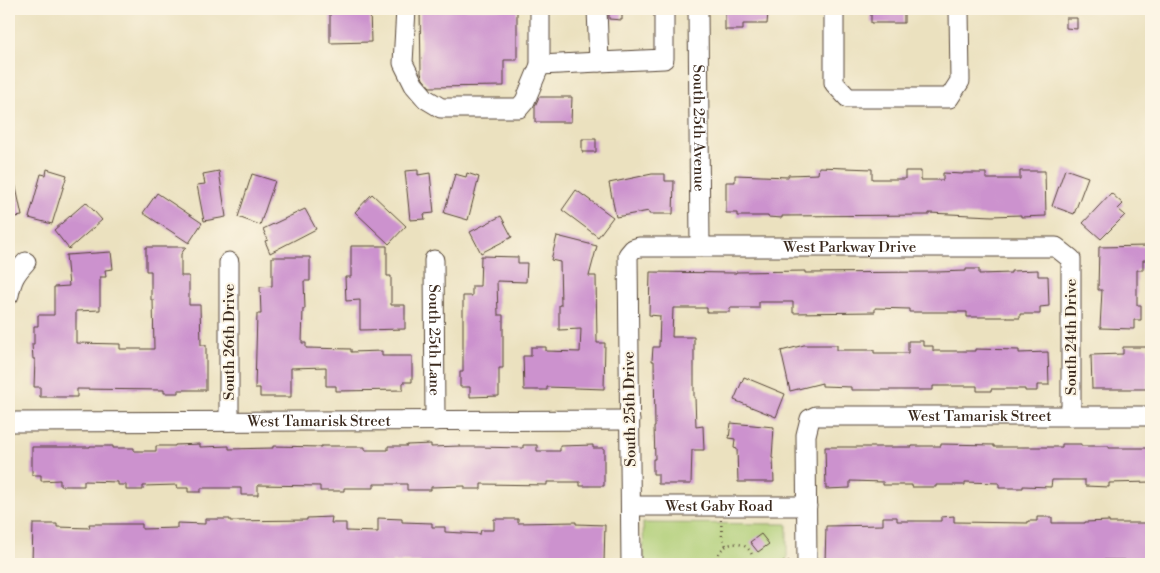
<svg xmlns="http://www.w3.org/2000/svg" width="1160" height="573" viewBox="0 0 1160 573" font-family="'Libre Bodoni',serif">
	<style>
		.green { fill: #aecd75; stroke: #747c4a }
		.building { fill: #cc92ce }
		.lines { fill: none; stroke-linecap: round; stroke-linejoin: round }
		.minor-casing { stroke: #554536; stroke-width: 21 }
		.path { stroke: #554536; stroke-width: 2.5; stroke-dasharray: 1 4; stroke-linecap: butt }
		.minor { stroke: #fff; stroke-width: 19 }
		.labels { text-anchor: middle; dominant-baseline: central; stroke-width: 4; stroke-linejoin: round; paint-order: stroke }
		.street-label { font-size: 15px; fill: #3b2a1e; stroke: #fcf5e5 }
	</style>
	<rect width="100%" height="100%" fill="#fcf5e5"/>
	<filter id="ink" filterUnits="userSpaceOnUse"><feTurbulence type="fractalNoise" baseFrequency=".02" numOctaves="2"/><feDisplacementMap in="SourceGraphic" scale="10" xChannelSelector="R" yChannelSelector="G"/><feConvolveMatrix kernelMatrix="1 2 1 2 8 2 1 2 1" color-interpolation-filters="sRGB"/></filter>
	<filter id="wash" filterUnits="userSpaceOnUse"><feTurbulence type="fractalNoise" baseFrequency=".0096" numOctaves="4" result="noise"/><feDisplacementMap in="SourceGraphic" scale="20" xChannelSelector="R" yChannelSelector="G"/><feGaussianBlur stdDeviation="1.12" result="paint"/><feColorMatrix in="noise" values="0 0 0 0 0 0 0 0 0 0 0 0 0 0 0 0 0 1.4 0 .05"/><feComposite in="paint" operator="in"/></filter>
	<g filter="url(#wash)">
		<rect width="100%" height="100%" fill="#ebe1bf"/>
		<path class="green" d="M643,523l144,1v40h-143z"/>
		<g id="blocks">
			<path class="building" d="M330,9h40l1,33 -41,1z
				M420,9h97v51h-13v26l-74,1 -7,-8 -2,-6z
				M609,9h13v11l-13,-1z
				M725,9h18v2l25,1 -1,12h-24v6h-18z
				M871,9h33v14h-33z
				M1066,18h11v11l-11,-1z
				M539,97h33l-1,25h-36v-16z
				M582,139h14v13h-14z
				M819,167l53,2v10h33v-8h16v9h22v-7l20,1v-1h23v6h34v-8h25l1,45 -25,1v-2l-29,1 -63,-3v2l-147,1v2l-14,-1v-1h-31v-3h-11v-31h9v-7l53,2v-2l30,-1z
				M47,169l20,6 -15,49 -23,-6 12,-44 5,1z
				M1065,169l23,8 -14,37 -22,-8z
				M418,170v5l12,-2 4,40 -10,1 1,5 -15,1 -5,-49z
				M219,171l7,46 -22,4 -7,-36 8,-1 -2,-10z
				M467,173l12,4 -11,43 -24,-7 11,-39 11,3z
				M252,174l23,7 -15,44 -22,-8z
				M652,174h13v7h9l-1,33h-24v-3l-33,6 -7,-34z
				M14,178l8,38 -13,2v-39z
				M576,190l37,27 -15,20 -36,-27z
				M157,193l45,30 -13,20 -46,-30z
				M1111,193l12,11 -5,5 7,6 -24,24 -18,-16z
				M372,194l34,32 -17,18 -34,-32z
				M86,202l16,18 -33,29 -15,-19z
				M305,209l11,20 -46,24 -5,-12 3,-1 -5,-11z
				M501,216l11,21 -31,16 -11,-21z
				M557,236l40,10 -8,30h7l1,67h8l-1,46 -57,-2v3h-23l-1,-34h8v-9h15v4l34,1 1,-23 -22,1v-25h2l-1,-43 -9,-2z
				M351,246h36v30h4v29h14v24l-45,1v-30l-14,1 -1,-24h6z
				M1147,246v14h-4v10h-6v35h4v15h-7v9l-34,-1 2,-38h-4l1,-43z
				M146,247h40l-5,7v22h8v29h11l1,40h5v45h-28v3h-14v-3l-87,-1v8h-37v-10h-6l1,-28h-2l-1,-15h2v-18h4v-11h16v-28l15,-1 -3,-31 45,-3 2,17 -8,1 1,7h-6v33l-24,1v32l44,1v5h34l-1,-49h-2v-29h-5z
				M481,256l37,1v6h9l-1,19 -29,-1 1,34h5v53h-4v28l-29,1v-10h-10v-15h3v-76h9v-10h8z
				M272,257h38v24h-6l1,28h-2l-1,34h4v5l45,1v3l31,-1v5h30v26h-9v8l-67,1v-5h-10v-19l-35,1v29h-31v-9h-5l2,-74h4l-1,-27 12,-1z
				M966,269h13v5l32,-1v-2l27,-1v6h10l1,30 -9,1v7h-20v4h-14v-1h-39v-5h-58v-3l-34,-1v4l-82,1v-11h-34v6h-29v4h-23v-4h-34l-1,29h22v61l1,-1 1,30 7,-1 1,24h-12l-1,34h-33v-10h-5v-15h2l-1,-32h1l-1,-66h-2l1,-14h6l1,-31 -11,-1 1,-43 86,1v-1l69,-1v2l132,-1 29,-1z
				M908,341h15v5h10v5h42v-2l44,1v3l29,-1 1,33h-12v6h-12v-2h-34v2h-14v-5h-44v4h-82v-3l-29,-1v-3l-32,8 -9,-40 23,-6h33v5h37v3h34z
				M1123,347h25l-1,42h-55l-1,-34 32,-1z
				M744,377l41,17 -9,23 -42,-17z
				M731,423l43,4 -2,31h1l1,24h-36l-1,-33 -3,-1 1,-9 -6,-1z
				M200,444v3l29,-1v3l44,-1v-2l48,1v-1h24v1h20v3h23v-4h19v-1l24,-1v3l29,-1v1h19l44,1v-3h14v6h23v-5l33,-1v3h11v38h-24v-4h-33v3l-66,-1v5h-16v-3l-34,1v3h-24v-6h-33v4h-30v3h-24v-5l-62,-1v10h-17v-7h-40v4h-13v-4h-11v-3l-34,1v4h-17v-5h-8v-3l-34,-1v5h-24v-6l-19,1v-6h-9v-28h58v-1h23v2h21v3h22v-5h19v-1z
				M941,444l53,1v2h68v-3h19v2h28v2h42v34l-42,1v4l-24,-1v-6h-33l-1,7 -28,-1v2h-24v-5l-34,-1v3h-29v2h-24v-2h-29v-3l-33,-1v7l-24,1 -1,-42h87v-1h29z
				M954,516v6l74,1v-2h9v-4h15v6h33v-1l24,-1v2h42v39l-12,-1v3h-14v-4h-25v2h-48v2h-42v-3l-60,1v2l-125,-1 1,-37 57,-1v-8h14v4h44v-4z
				M332,517l-1,6h15v8l32,1v-14l24,1v3l30,1v4h13v5l35,2 1,-4h13v-11h24v4l58,-1v2l29,1 -1,38 -28,-1v2h-41v-1l-115,1v-2h-28v2h-129v-2h-33v2h-82v-1l-106,1v-2h-10l1,-38h24v3l33,1 -1,-4h53v5l35,-1v-5l28,1v-5h25v2l77,-1v-2z
				M761,534l8,10 -11,8 -8,-10z"/>
		</g>
	</g>
	<g filter="url(#ink)">
		<use href="#blocks" fill-opacity="0" stroke="#554536" stroke-width="1"/>
		<g class="lines">
			<defs>
				<g id="minor">
					<path d="M406,9l-3,54 11,22 12,14 15,9h78l6,-7 15,-36v-56"/>
					<path d="M597,9l2,53 65,-3v-50"/>
					<path id="s1" d="M698,9l2,237"/>
					<path d="M834,9v74l14,15h101l11,-17 -1,-72"/>
					<path d="M540,65l59,-3"/>
					<path id="s2" d="M434,260l1,161"/>
					<path d="M9,295c3,-16 6,-21 17,-33"/>
					<path d="M229,421v-159"/>
					<path id="s3" d="M9,422l621,-2"/>
					<path id="s4" d="M631,506h176"/>
					<path id="s5" d="M631,564l-3,-309 5,-6 6,-2h417l15,12v157"/>
					<path id="s6" d="M807,564l-1,-129 4,-16 6,-3h335"/>
				</g>
			</defs>
			<use href="#minor" class="minor-casing"/>
			<path class="path" d="M721,520l1,16 4,10
				M717,564c-1,-27 38,-27 36,0
				M753,564l39,-2"/>
			<use href="#minor" class="minor"/>
		</g>
	</g>
	<g class="labels">
		<g class="street-label">
			<text stroke="none"><textPath href="#s1" startOffset="119">South 25th Avenue</textPath></text>
			<text stroke="none"><textPath href="#s5" startOffset="534">West Parkway Drive</textPath></text>
			<text transform="translate(1071 337) rotate(-90)">South 24th Drive</text>
			<text stroke="none"><textPath href="#s2" startOffset="80">South 25th Lane</textPath></text>
			<text transform="translate(229 342) rotate(-90)">South 26th Drive</text>
			<text transform="translate(630 409) rotate(-91)">South 25th Drive</text>
			<text stroke="none"><textPath href="#s6" startOffset="316">West Tamarisk Street</textPath></text>
			<text stroke="none"><textPath href="#s3" startOffset="310">West Tamarisk Street</textPath></text>
			<text stroke="none"><textPath href="#s4" startOffset="88">West Gaby Road</textPath></text>
		</g>
	</g>
	<rect width="1160" height="573" fill="none" stroke="#fcf5e5" stroke-width="30"/>
</svg>
